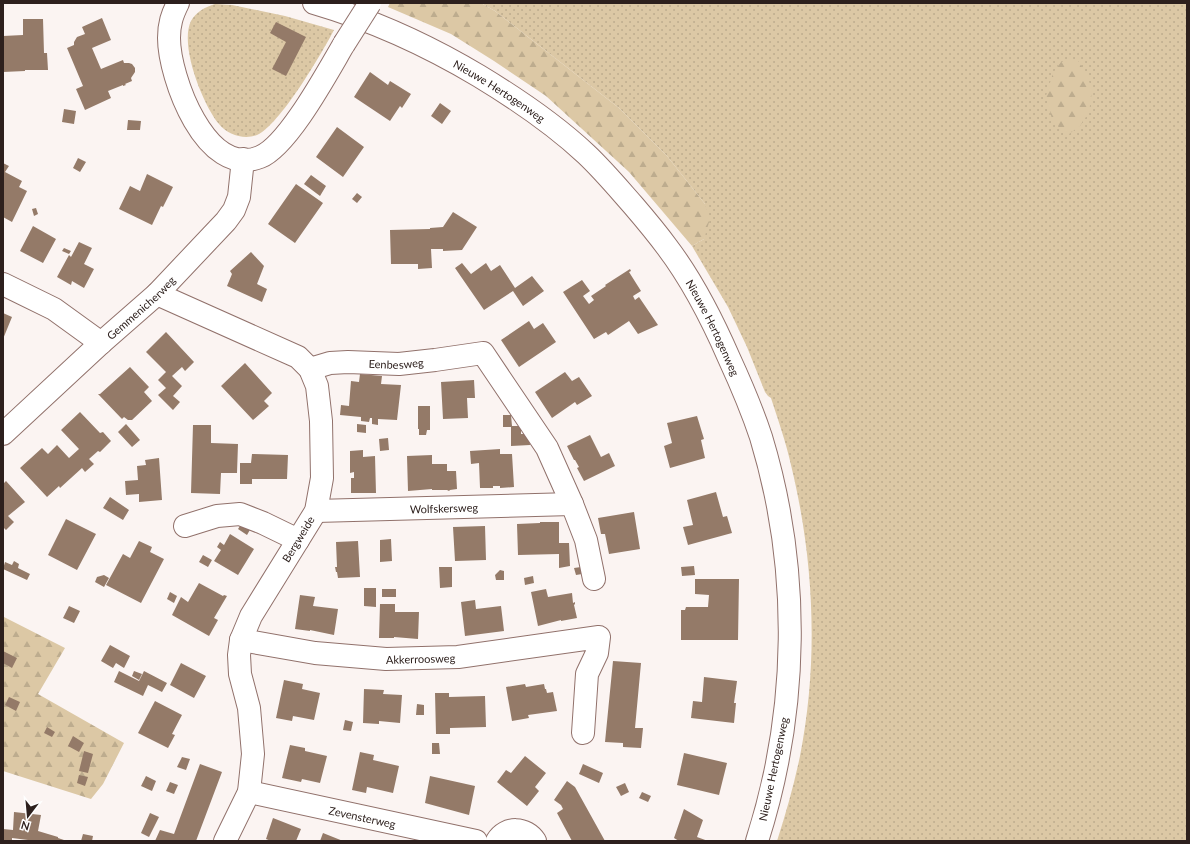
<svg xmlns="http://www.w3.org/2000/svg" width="1190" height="844" viewBox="0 0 1190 844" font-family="Lato,sans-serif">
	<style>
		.grass { fill: url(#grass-dots) }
		.forest { fill: url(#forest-firs) }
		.building { fill: #947a68 }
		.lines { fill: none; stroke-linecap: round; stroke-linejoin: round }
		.minor-casing { stroke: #91716b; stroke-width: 24 }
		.major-casing { stroke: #91716b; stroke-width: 24 }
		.minor { stroke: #fff; stroke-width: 22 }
		.major { stroke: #fff; stroke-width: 22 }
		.major-bridge-casing { stroke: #91716b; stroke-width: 24; stroke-linecap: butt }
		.major-bridge { stroke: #fff; stroke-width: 22 }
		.labels { text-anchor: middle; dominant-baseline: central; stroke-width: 3; stroke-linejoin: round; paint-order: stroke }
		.street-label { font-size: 11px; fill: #2d201d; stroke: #fff }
	</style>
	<defs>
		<pattern id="grass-dots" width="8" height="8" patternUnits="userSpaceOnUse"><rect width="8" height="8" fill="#dcc8a5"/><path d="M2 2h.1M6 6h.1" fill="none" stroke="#bdac8e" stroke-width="1.8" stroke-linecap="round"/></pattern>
		<pattern id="forest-firs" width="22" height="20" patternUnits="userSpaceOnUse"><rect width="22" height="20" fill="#dcc8a5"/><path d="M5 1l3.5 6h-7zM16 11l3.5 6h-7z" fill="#bdac8e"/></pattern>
	</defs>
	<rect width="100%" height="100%" fill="#fbf4f2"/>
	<path class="grass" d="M481,3h706v838h-410c9,-28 17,-56 23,-85 19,-96 14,-197 -9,-291 -5,-23 -13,-45 -20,-67l-3,-2 -3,-4 -18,-45 -19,-40 -36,-61 12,-7 1,-35 -38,-48 -48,-48 -124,-97z
		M215,4l17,1 53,11 49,14c-12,23 -54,95 -77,105 -13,5 -29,0 -38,-11 -16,-19 -40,-79 -28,-103 5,-9 14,-14 24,-17z"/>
	<path class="forest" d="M390,3h91l14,8 124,97 48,48 38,48 5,15 -6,20 -12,7 -63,-74 -83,-76 -52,-35 -43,-27 -63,-27z
		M1077,59l10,16 5,16 -3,21 -9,14 -11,8 -7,-3 -10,-12 -6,-23 7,-23 8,-11z
		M4,617l61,31 -27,46 86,49 -21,41 -12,15 -88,-28v-150z"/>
	<path class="building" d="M102,18l9,22 -19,8 9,21 22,-9 1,3h5l3,1 3,4v4l-4,6 1,3 -7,3 1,1 -3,1v-1l-15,6 3,7 -26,12 -9,-21 7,-3 -16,-38 7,-3v-3l3,-5 8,-3 -3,-7z
		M23,19h20l1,34h3l1,17h-23v1l-22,1v-36l20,-1z
		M276,22l30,15 -20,39 -14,-7 14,-27 -16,-9z
		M370,72l18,13 2,-4 21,13 -9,14 -2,-2 -10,15 -36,-24z
		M440,103l11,8 -9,13 -11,-8z
		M64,109l12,2 -2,13 -12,-2z
		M128,120l13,1 -1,9h-13z
		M337,127l27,20 -21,30 -27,-20z
		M78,158l8,4 -6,10 -7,-4z
		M3,163l6,3 -4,6 17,9 -3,6 8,4 -15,31 -9,-5z
		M147,174l26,13 -10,20 -2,-1 -9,19 -33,-16 11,-23 10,5z
		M311,175l15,11 -6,10 -16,-12z
		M296,184l27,19 -28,40 -27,-19z
		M357,193l5,4 -5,6 -5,-4z
		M36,208l2,6 -4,2 -2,-7z
		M453,212l24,15 -15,23 -19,1v-2h-12l1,19 -14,1v-5h-27l-1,-34 40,-1v-1l13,-1z
		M33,226l23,13 -13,24 -23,-12z
		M79,242l13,6 -8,16 10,5 -10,19 -12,-7 -1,4 -14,-8 12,-22 2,2z
		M64,248l7,3 -2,3 -7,-3z
		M251,252l13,14 -7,18 10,5 -5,13 -35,-16 5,-12 -2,-3z
		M462,263l9,11 15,-11 5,8 9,-6 15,23 17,-12 12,15 -21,15 -10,-15 -29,19 -29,-42z
		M630,269l1,2 -2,1 12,19 -8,5 2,4 4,-3 19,28 -20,9 -9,-13 -21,14 -2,-3 -12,7 -31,-47 19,-12 8,11 -7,5 6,8 5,-4 -3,-4 15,-10 -1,-1z
		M3,313l9,4 -9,22z
		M529,321l5,8 9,-6 13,19 -37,25 -18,-27z
		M166,332l28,30 -9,9 -3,-4 -10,9 10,10 -9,10 7,6 -7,8 -15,-15 8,-7 -8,-8 8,-8 -20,-20z
		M245,363l27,30 -8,8 5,5 -16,14 -32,-34z
		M130,367l19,20 -5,5 8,9 -20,19h-4l-4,-3 -2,2 -24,-25h2z
		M565,372l7,9 7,-4 13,19 -15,9 -2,-3 -23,16 -17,-26z
		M360,374l22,2 -1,8 20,1 -4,35 -19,-1v6l-6,-1v-6h-2l-1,4 -8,-1v-4l-21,-2 1,-10 8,1 2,-25 8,1z
		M474,380l1,18h-8l1,20 -25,1 -2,-37z
		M418,406h12v24h-3l-1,5h-7v-6h-1z
		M80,412l20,21 3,-1 8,9 -11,11 -2,-1 -9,8 5,5 -9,8 -3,-4 -22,20 -1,-2 -12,11 -27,-29 22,-20 6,6 9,-9 12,13 10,-9 -18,-19z
		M503,415h8l1,11h9v8h8l1,11 -19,1v-19h-8z
		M697,416l7,23 -3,1 4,18 -35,10 -6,-22 8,-3 -5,-20z
		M126,424l14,16 -8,7 -14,-15z
		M357,424l9,1v8l-9,-1z
		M193,425h18v18l27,1 -1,29h-16l-1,21 -29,-1z
		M590,435l11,22 8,-4 6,13 -31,15 -7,-13 2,-1 -4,-7h-1l-7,-14z
		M388,438l1,12 -9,1 -1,-12z
		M500,449v5h12l2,33 -14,1v-2h-7v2h-13l-1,-25 -8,1 -1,-13z
		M363,450v7l12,-1 1,37h-25v-15h3v-6l-4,1v-22z
		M252,454l36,1 -1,24h-35v5h-12v-21h11z
		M432,455v9h15v7h9l1,18 -7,1 -1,1 -2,-1h-15v-1l-24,2 -1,-35z
		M159,458l3,42 -23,2v-8l-13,1 -1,-14 13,-1 -1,-14 9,-1 -1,-5z
		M6,481l19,21 -17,14 6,6 -8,8 -3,-3v-43z
		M716,492l7,25 4,-1 5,17 -44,12 -5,-18 10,-2 -6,-25z
		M110,497l19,13 -6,10 -20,-12z
		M634,512l6,37 -31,5 -4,-20h-4l-3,-16z
		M66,519l30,15 -19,36 -29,-15z
		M540,522h19v21h10l1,23 -11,2v-14l-41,1 -1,-31 23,-1z
		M242,523l9,5 -4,7 -9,-6z
		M485,526l1,34 -31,1 -2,-34z
		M230,534l24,15 -16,26 -24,-14 7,-11 -4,-3 3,-5 4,3z
		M391,539l1,22 -12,1v-22z
		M139,541l13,6 -2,5 14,7 -23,44 -35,-18 17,-31 7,4z
		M358,541l2,36 -22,1 -1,-6h-1l-1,-5h2l-1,-25z
		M203,555l9,5 -4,7 -9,-5z
		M14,561l5,3 -1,4 12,6 -3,6 -24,-11 2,-7 7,3z
		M694,566l1,9 -13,1 -1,-9z
		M439,567h13v20l-12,1z
		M581,567l1,7 -6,1 -2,-7z
		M500,570l4,1v9h-8l-1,-5z
		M104,575l5,3 -5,9 -9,-5 2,-5z
		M533,576l1,7 -9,2 -1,-7z
		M695,579h44l-1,61h-57v-30h4l1,-3h22l1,-12 -14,-1z
		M199,583l24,13 1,-1 3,1 -13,22 4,2 -9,16 -37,-21 9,-18 7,5z
		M364,588h12v19l-12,-1z
		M382,589h14v8h-14z
		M546,589l2,8 24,-4 1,10 2,-1v2l-1,1 3,13 -16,3v-1l-23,6 -7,-34z
		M170,592l7,4 -3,7 -7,-4z
		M300,595l15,2 -2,9 25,3 -4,26 -24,-5v1l-15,-2z
		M475,600l1,9 25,-3 3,25 -39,5 -4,-34z
		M380,604h15v8h24l-1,27 -24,-2v1h-15z
		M69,606l11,5 -6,12 -11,-5z
		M110,645l20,11 -6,12 -8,-5 -3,5 -12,-7z
		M3,651l14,7 -5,10 -9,-5z
		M613,661l28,2 -6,65h8l-2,20 -18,-1v-4l-18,-1z
		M181,663l25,13 -12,22 -24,-13z
		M119,671l20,10 5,-10 23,12 -5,9 -14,-7 -5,11 -29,-14z
		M134,671l8,3 -3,6 -7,-4z
		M704,677l33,4 -3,22h2l-2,20 -43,-5 2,-17 9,1z
		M284,680l19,4 -1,5 18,4 -6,27 -21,-4 -1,5 -16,-3z
		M525,684l1,3 18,-3 1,5h1l1,4 6,-1 4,19 -29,4 1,3 -17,3 -6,-34z
		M364,689l20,1 -1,4 19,1 -2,28 -21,-2v3l-16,-1z
		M435,693h14v4l36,-1 1,31 -36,1v6h-14z
		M9,697l11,5 -4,9 -11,-6z
		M155,701l27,14 -10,19 3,1 -7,13 -30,-15z
		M417,704l7,1v10h-8z
		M345,720l8,2 -2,9 -8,-1z
		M47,727l8,5 -3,5 -8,-4z
		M73,736l11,7 -5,9 -11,-6z
		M432,743h7l1,11h-8z
		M290,745l15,3v3l22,5 -7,27 -18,-4 -1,3 -19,-4z
		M84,751l9,3 -5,19 -9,-2z
		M360,752l14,3 -1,5 26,6 -6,27 -26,-6 -1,6 -14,-3z
		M684,753l43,10 -8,32 -42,-10z
		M525,756l21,17 -11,14 4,4 -12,15 -30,-24 9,-12 5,3z
		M182,757l8,2 -4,11 -9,-3z
		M200,764l22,8 -26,69h-41l5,-11 14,4z
		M583,764l20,9 -4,10 -20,-9z
		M79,775l9,2 -3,9 -8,-3z
		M146,776l10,5 -4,10 -11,-5z
		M430,776l45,10 -6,29 -44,-12z
		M567,781l8,6 30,54h-33l-15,-28 6,-4 -2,-4 -7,-5z
		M170,782l8,3 -4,9 -8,-3z
		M625,783l4,9 -8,4 -5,-9z
		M642,792l9,4 -3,6 -9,-4z
		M684,809l19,11 -6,17 11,4h-29l-5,-3z
		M14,812l27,3 -3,16 20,6v1l9,3h-31l-24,-3v3h-9v-12l10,1z
		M150,813l9,4 -10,20 -8,-4z
		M273,818l28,11 -5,12h-25l-5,-2z
		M323,833l20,8h-23z
		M83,834l10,2 -1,5h-11z"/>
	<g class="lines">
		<defs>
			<g id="minor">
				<path d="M3,284l51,25 47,34"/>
				<path d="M157,294l141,63 12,12 7,17 4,35 1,57 -6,33 -65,105 -10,24 -2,15 1,19 9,34 4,46 -4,38 -24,49"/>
				<path id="s1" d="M310,369l20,-6 18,-1 51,2 36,-4 48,-7 64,95 25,56 14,36 8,39"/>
				<path id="s2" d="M3,434l98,-91 56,-49 69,-73 8,-11 5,-13 4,-38"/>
				<path id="s3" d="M316,511l256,-7"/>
				<path d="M185,526l32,-10 23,-2 23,9 35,17"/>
				<path id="s4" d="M241,640l74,13 71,6 72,-2 141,-20 -2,16 -10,21 -4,59"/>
				<path id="s5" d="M249,792l227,49"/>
				<path d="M497,841c9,-15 29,-14 38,0"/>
			</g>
			<g id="major">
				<path d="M178,3c-6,12 -9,21 -9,35 0,39 37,141 91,119 28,-11 68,-86 84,-113"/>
				<path id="s6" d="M314,3c58,17 113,42 165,73 38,23 75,48 107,78 17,16 32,34 47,51 12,14 23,27 34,42 25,33 45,72 62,111 12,26 23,52 32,79 40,132 38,273 -4,404"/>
			</g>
		</defs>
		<use href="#minor" class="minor-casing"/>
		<use href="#major" class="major-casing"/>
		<use href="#minor" class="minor"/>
		<use href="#major" class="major"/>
		<defs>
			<path id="major-bridge" d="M344,44l26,-41"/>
		</defs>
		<use href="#major-bridge" class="major-bridge-casing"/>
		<use href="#major-bridge" class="major-bridge"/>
	</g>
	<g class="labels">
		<g class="street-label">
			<text stroke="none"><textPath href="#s6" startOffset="206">Nieuwe Hertogenweg</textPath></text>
			<text stroke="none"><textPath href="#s2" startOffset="187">Gemmenicherweg</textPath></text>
			<text stroke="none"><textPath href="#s6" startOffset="530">Nieuwe Hertogenweg</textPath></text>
			<text stroke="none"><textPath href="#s1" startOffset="87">Eenbesweg</textPath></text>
			<text stroke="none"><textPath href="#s3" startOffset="128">Wolfskersweg</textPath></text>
			<text transform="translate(298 539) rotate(-59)">Bergweide</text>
			<text stroke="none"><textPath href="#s4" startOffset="181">Akkerroosweg</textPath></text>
			<text transform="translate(773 769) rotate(-78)">Nieuwe Hertogenweg</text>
			<text stroke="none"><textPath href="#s5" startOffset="116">Zevensterweg</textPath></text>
		</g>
	</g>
	<rect width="1190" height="844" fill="none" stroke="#2d201d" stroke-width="8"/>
	<g transform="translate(28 816) rotate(196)" stroke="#ffffff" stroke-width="3" paint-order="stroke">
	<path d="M0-3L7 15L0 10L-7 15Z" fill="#2d201d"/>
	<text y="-6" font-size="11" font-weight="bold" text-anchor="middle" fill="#2d201d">N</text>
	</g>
</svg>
